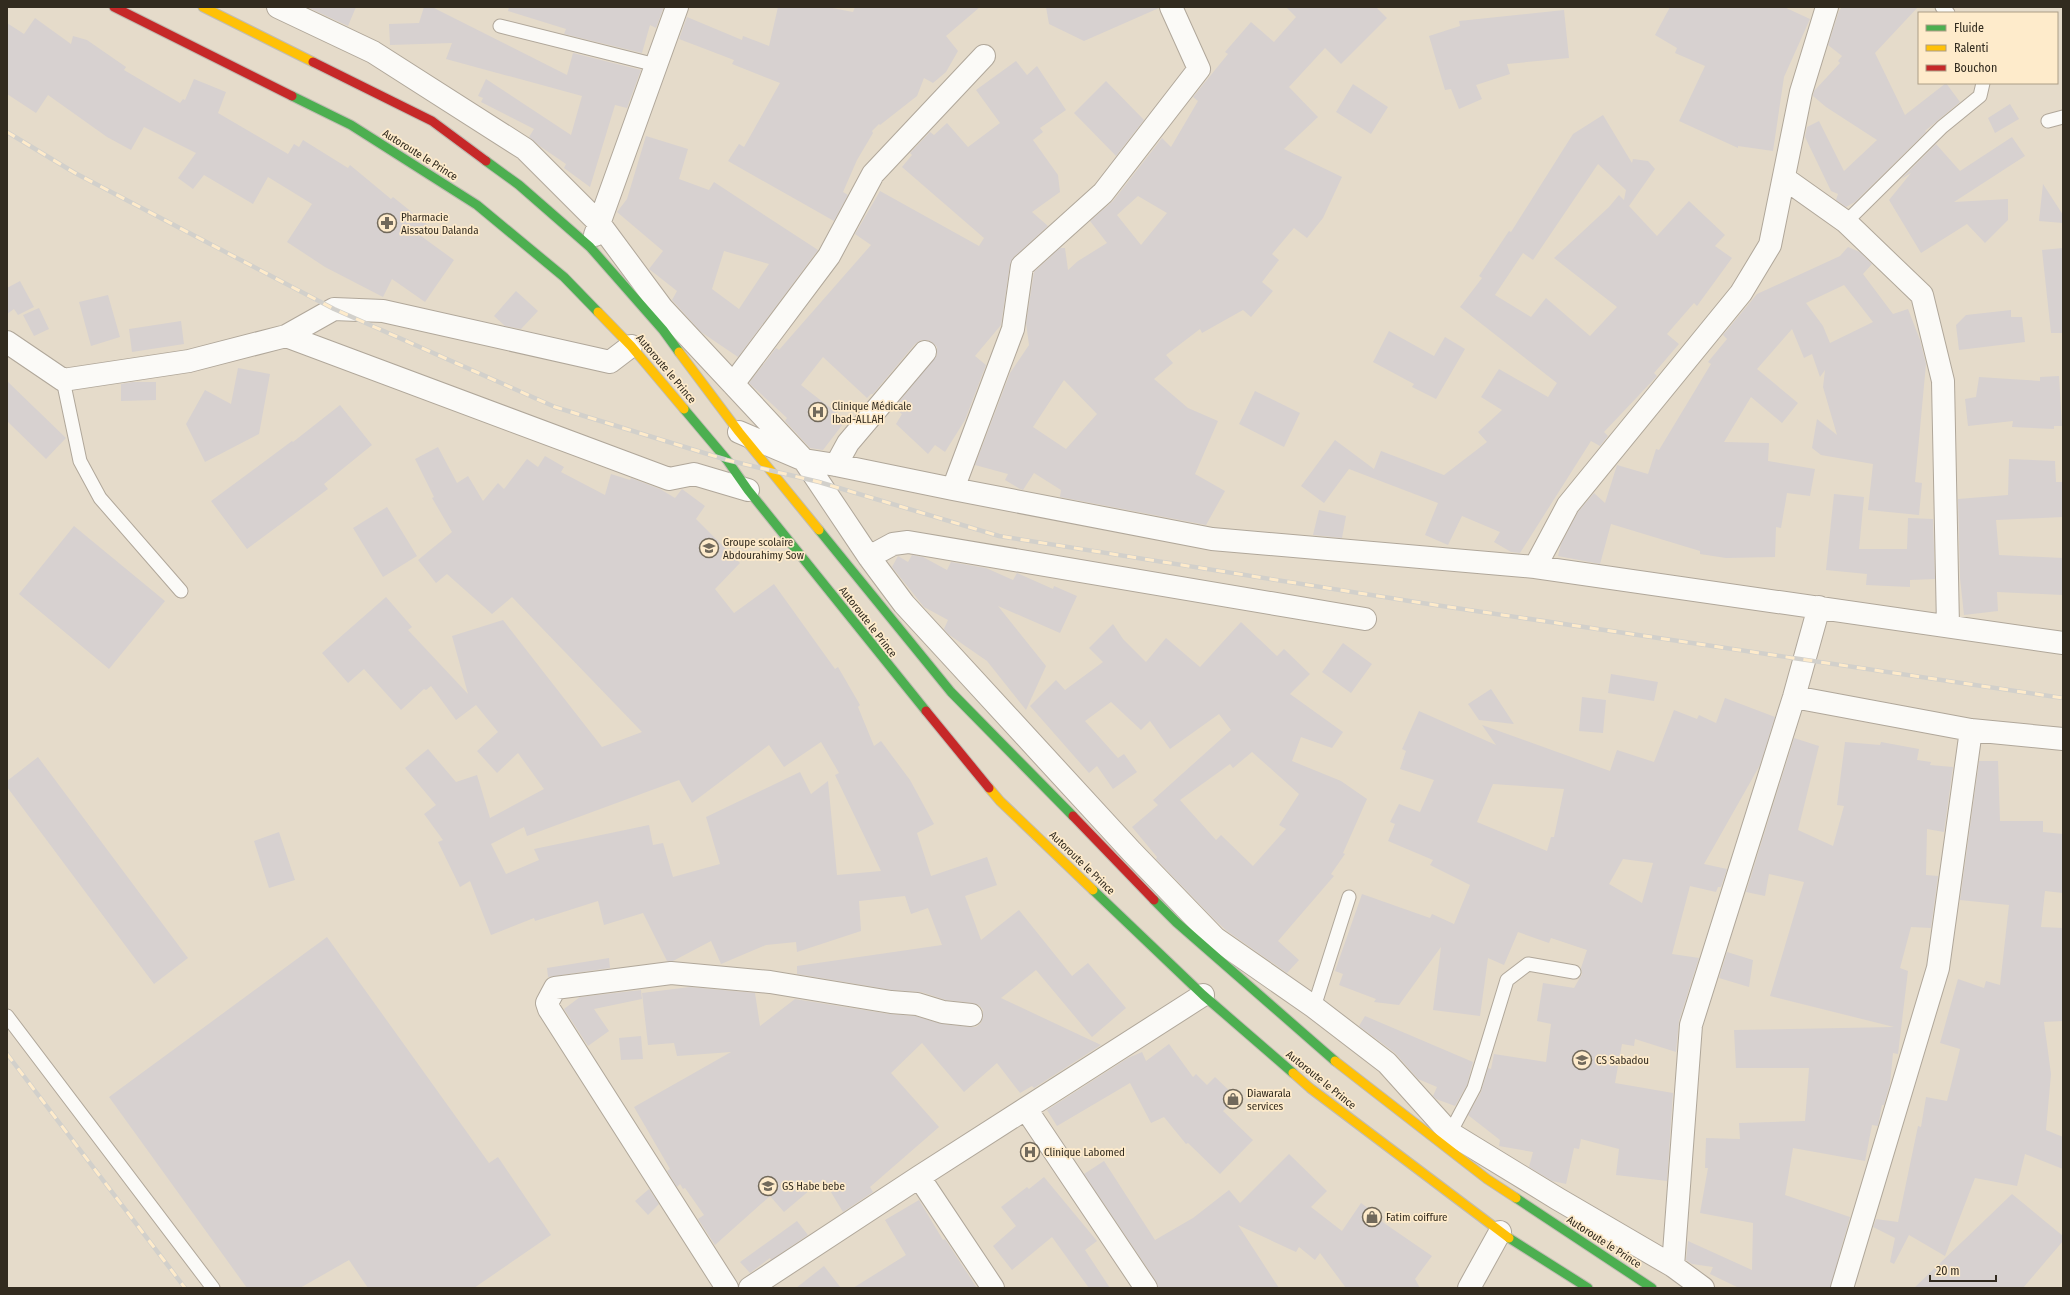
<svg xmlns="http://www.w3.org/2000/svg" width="2070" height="1295" viewBox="0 0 2070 1295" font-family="'Fira Sans Condensed',sans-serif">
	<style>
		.building { fill: #d7d1d0; fill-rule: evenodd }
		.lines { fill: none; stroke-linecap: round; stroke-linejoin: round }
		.lane-casing { stroke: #b0a79a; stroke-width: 15 }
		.street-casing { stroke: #b0a79a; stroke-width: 24 }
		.fast-casing { stroke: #c1bcb3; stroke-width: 11 }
		.slow-casing { stroke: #c1bcb3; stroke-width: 11 }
		.jam-casing { stroke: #c1bcb3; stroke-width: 11 }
		.lane { stroke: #fbfaf7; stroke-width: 13 }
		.street { stroke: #fbfaf7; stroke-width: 22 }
		.fast { stroke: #4caf50; stroke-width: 9 }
		.slow { stroke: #ffc107; stroke-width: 9 }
		.jam { stroke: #c62828; stroke-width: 9 }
		.rail-casing { stroke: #d2d0cb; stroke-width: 4.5 }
		.rail { stroke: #feebcb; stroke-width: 3; stroke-dasharray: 9; stroke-linecap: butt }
		.labels { text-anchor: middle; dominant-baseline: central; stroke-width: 3.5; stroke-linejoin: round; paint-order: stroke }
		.street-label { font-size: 11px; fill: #322b1f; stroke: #feebcb }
		.poi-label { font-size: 11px; fill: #322b1f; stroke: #feebcb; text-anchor: start }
	</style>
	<rect width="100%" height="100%" fill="#e5dbca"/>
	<path class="building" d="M307,7h49l-8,19z
		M424,7h8l135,68 6,-22 68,17 -14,38 -12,-3 -25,82 -26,-19 2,-4 -25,-17 -12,-10 5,-8 -53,-27 2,-4 -5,-2 8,-17 85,56 11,-39 -136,-37 6,-16 -62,2 -1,-21 30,-1z
		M509,7h155l-8,21 -6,-3 -8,28 -78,-19 2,-5 -58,-18z
		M778,7h49l26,5 2,-5h125l-34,29 12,15 -12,21 -13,11 -9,-5 -7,18 -37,29 -1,-1 -7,7 1,2 -16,27 -14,32 5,3 -14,26 -106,-60 11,-17 5,3 36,-64 -48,-19 2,-4 -55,-21 8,-22 55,23 1,-4 26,10z
		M1046,7h113v1l-75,33 -35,-17z
		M1286,7h90l11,11 -46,46 -16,-16 -36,39 29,30 -34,32 58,28 -19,41 -16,20 -13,-10 -22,26 7,6 -17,22 11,9 -22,26 -8,-7 -41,23 -2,-4 -34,26 7,8 -19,16 34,29 30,13 -23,53 30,17 -19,34 -146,-28 1,-7 -27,-17 -11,17 -3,-1 -15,-9 3,-6 -33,-9 35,-92 19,-28 -3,-22 8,-51 26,-24h5l3,22 10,-9 29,-18 -17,-22 23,-20 49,-63 9,9 27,-46 -5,-4 35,-43 -3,-2 26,-30 23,20 22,-25zM1138,196l29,17 -26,32 -24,-30zM1064,380l33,34 -31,35 -33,-22z
		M1670,7h114l26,12 -26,58 -11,74 -35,-5v2l-59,-27 26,-55 -30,-13 2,-5 -22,-13z
		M1842,7h76l-43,46 30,62 41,-32 14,19 -35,29 1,1 -71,70 -9,5 -10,-7 2,-6 -7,-3 -26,-54 2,-10 12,-6 25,50 33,-31 -51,-33 -13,-11 1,-5 26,-28 -2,-2 4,-5 -14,-11 11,-34z
		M1564,10l5,48 -62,6 3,10 -34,11 6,14 -23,10 -8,-20 -6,1 -16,-54 31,-10 -1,-5z
		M35,18l36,26 2,-8 14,4 39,27 -2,3 56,33 3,-4 2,1 9,-21 32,13 -8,21 70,41 6,-10 5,3 4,-7 45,28 2,-3 41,34 2,-2 36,29 -8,10 33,24 -29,42 -33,-23 -9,18 -58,-30 -38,-25 25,-38 -44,-27 -15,27 -49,-29 -11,14 -15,-11 18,-25 -52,-26 -13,23 -24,-13 -59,-42 -12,18 -29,-19v-71l17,11z
		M1016,61l11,14 10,-9 29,44 -26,18 3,4 -10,8 25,35 2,17 -28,20 16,14 -34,31 -4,7 -9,61 -26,31 11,9 -21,55 -20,32 -10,-7 -7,9 -32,-30 6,-10 -8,-6 43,-53v-8l-4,-4 -5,-3h-7l-6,4 -42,50h-2l-4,4 -44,-41 -22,28 45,35 -23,30 -13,-2 -25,-27 2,-3 -38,-35 27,-35 3,2 92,-105 -16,-11 25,-43 99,55 5,-8 -82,-71 10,-12 -2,-2 20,-21 4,3 13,-12 21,24 32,-24 -24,-33z
		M1106,81l38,39 -28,36 -42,-43z
		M1353,84l35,23 -17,27 -35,-22z
		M2010,104l9,15 -24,14 -7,-15z
		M1603,115l29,48 1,-4 15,2 7,8 -26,37 28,30 32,-35 36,34 -10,11 17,12 -35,48 -3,-3 -27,31 12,10 -25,29 3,3 -53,56 4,4 -8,10 -9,-5 -71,112 -9,-1 -17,-10 6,-10 -38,-16 -14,29 -23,-10 13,-32 -89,-34 -25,34 -23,-17 34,-46 39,29 7,-18 63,24 43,-33 -9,-10 24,-22 -21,-13 18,-28 49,28 9,-14 -97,-76 22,-29 -3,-2 30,-45 2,1 62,-98zM1598,164l28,26 -2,10 -5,-5 -10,12 -55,51 63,49 -27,29 -44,-38 -15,19 -36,-22 28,-42 10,7z
		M646,136l42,13 -9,30 30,11 5,-8 104,68 -80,107 -37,-25 -29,-32 5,-9 -28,-22 14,-18 -46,-39 10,-13zM724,251l45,13 -30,45 -27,-20z
		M2012,137l13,19 -71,46 54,-3v21l-23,23 -18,-19 -46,29 -32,-53 22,-27 -10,6 35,-35 24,27z
		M2043,184l20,31v8l-24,-2z
		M1848,247l12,5 12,12 -9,10 30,40 15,-5 12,31 6,24 -11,118 7,1 -3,32 -51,-5 5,-46 -52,-9 -9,-7 5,-29 20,16 -14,-48 2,-17 -5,7 -8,-23 -8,4 -12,-29 -35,40 41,34 -16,20 -31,-26 -27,45 45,1 -1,18 47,8 -5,27 -23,-3 -6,35 -5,-1 -1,30 -49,1 -26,-4v-3l-89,-27 -11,40 -42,-8 3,-12 17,-32 16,-19 11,10 12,-38 31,9 8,-25 3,1 52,-86 -3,-2 19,-23 -4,-4 34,-41 83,-38zM1844,285l29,37 -43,21 -7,-17 -17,-23z
		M2063,248v85h-12l-9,-83z
		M20,281l14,26 -16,8 -4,-6 -7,5v-26z
		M516,291l22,20 -17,18 -16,-3 -11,-10z
		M108,295l12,42 -29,9 -12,-44z
		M39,308l10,21 -15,7 -11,-21z
		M2011,310v7h11l3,25 -66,8 -3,-25 10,-10z
		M181,321l3,23 -52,8 -3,-23z
		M1389,331l45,25 11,-19 20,12 -29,50 -24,-12 2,-3 -41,-22z
		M238,368l32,6 -11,60 -54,28 -19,-38 19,-34 26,14z
		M2059,376l3,50h-8v3l-42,-2 1,-6 -45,5 -3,-27 11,-2 3,-20 61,4v-4z
		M7,381l59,57 -20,21 -39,-38z
		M133,382h23v18l-35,1v-17z
		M1255,391l45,22 -16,34 -45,-23z
		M340,405l32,40 -48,39 4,5 -81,60 -36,-48 81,-60 1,1z
		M438,447l19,36 11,-7 15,25 15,-18 6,6 23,-30 11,8 7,-11 19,11 -3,5 44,23 6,-21 19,6 1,-2 29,11 15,9 7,-9 23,17 -9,13 44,44 -25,26 19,24 40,-29 61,85 3,-2 22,38 -2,2 16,39 7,-5 29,39 24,44 -17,9 14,43 56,-19 10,28 -32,11 16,44 38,-30 53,66 16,-13 38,45 -34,29 -56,-67 -35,28 100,47 -67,43 -2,-2 -12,7 -23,-30 -33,29 -42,-49 -31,30 48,54 -69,60 3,5 -30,20 -20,-33 -39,33 -14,-16 -55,49 -17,-26 6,-4 -19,-27 -2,1 -3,-5 -3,3 -10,-16 3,-2 -36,-62 97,-55 -54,4 -3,-13 -26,2 -6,-52 48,-6 65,6 5,33 35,-27 94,15 26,2 27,8 28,3h6l5,-4 2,-6v-7l-4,-5 -6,-2 -27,-3 -25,-8 -29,-2 -95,-16v-8l145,-21 -14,-37 -17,6 -6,-18 -46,5 2,30 -64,21 -1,-10 -30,3 -45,19 -10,-23 -38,20h-6l-24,-48 -39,12 -6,-24 -63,20 -1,-3 -43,17 -21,-54 -10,6 -22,-45 5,-2 -19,-26 12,-9 -31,-37 23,-19 28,33 21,-7 13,43 54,-29 -26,-36 -21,20 -20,-22 21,-19 -22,-27 -20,15 -25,-34 -5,4 -2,-1 -23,21 -37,-41 -16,14 -26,-30 64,-56 26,30 -4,3 60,64 -16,-58 51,-16 99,127 40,-15 -130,-135 -20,17 -45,-40 -11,9 -18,-23 34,-28 -20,-34 2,-1 -19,-38zM821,742l18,31 -4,2 46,96 -44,4 -9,-94 -17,13 -11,-22 -94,45 14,47 -47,13 -10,-34 -10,2 -4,-20 -115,24 5,11 -33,14 -15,-30 33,-17 3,9 152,-56 13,23 77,-58 15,22z
		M2009,459l46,2 1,21h7v35l-67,3 3,35 64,3v37l-66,-3 1,19 -34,4 -4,-37 -2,-79 50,-4z
		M1834,494l30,3 -5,52h48l1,-31 25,1 2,60 -25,1v7l-44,-2 1,-11 -41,-4z
		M387,507l30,49 -34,21 -30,-49z
		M1319,510l27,6 -4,22 -29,-3z
		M74,526l91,75 -56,68 -90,-75z
		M912,555l11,2 24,13 4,-8 35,6 27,12 4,-7 36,16 1,-3 23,10 -17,37 -62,-27 48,60 -20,44 -39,-49 -39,-27 -4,-5 4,-9 -24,-13 -32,-40 6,-11 10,6z
		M1241,622l36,34 7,-7 26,25 -20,20 53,38 -11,16 -31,-11 -9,24 49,20 26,18 -24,54 2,1 -14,20 3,2 -56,65 21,19 -12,13 -60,-42 -13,-12 -58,-60 1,-2 -25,-30 26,-22 -5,-5 78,-70 -12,-16 -49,35 -20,-28 -9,9 -30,-28 -26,19 33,37 6,-4 13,18 -24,17 -16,-23 -8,7 -59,-67 26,-26 9,10 38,-28 -14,-14 24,-24 10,15 23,23 20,-24 34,29zM1252,752l47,42 -20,31 7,4 -33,37 -32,-31 -5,5 -36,-40 50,-36 3,4z
		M1343,643l29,21 -21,29 -29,-21z
		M1611,674l47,8 -4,19 -46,-8z
		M1491,689l23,35 -35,-4 -11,-16z
		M1582,697l24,3 -3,33 -24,-2z
		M1725,698l50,19 -15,48 -56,99 23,5 -6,18h-3l-2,5 -26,-6 -18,68 27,4 -20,63 -3,31 -41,-13 -1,7 -12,-2 -7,39 58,10 -6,88 -51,-6 3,-26 -38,-10 -2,10 -5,-1 -8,36 -14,-3 -23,-14 4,-15 -34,-6 1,-6 -32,-25 13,-23 7,-24 3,1 3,-15 52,8 5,-38 -14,-3 6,-38 31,5 8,-14 -1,-6 6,-18 -36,-12 -2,5 -31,-11 -14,33 -16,-7 -8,58 -47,-6 8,-63 -42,58 -25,-3 2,-3 -37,-14 4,-11 -8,-3 27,-77 68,24 2,-4 22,10 16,-39 -40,-20 3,-5 -45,-19 7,-17 -5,-2 9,-18 21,8 14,-32 -34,-11 6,-18 -4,-2 17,-38 77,34 -14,-20 128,46 7,-21 37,12 20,-52 23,9 2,-4 17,8zM1493,784l71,5 -10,48h-3l-4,14 -70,-29zM1623,859l30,4 -11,40 -33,-19z
		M1794,738l25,8 -21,84 35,16 11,-40 -7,-1 8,-63 35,3 1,-3 38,7 -2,11 14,2 -1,3 23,2 -9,65 -17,-3 -1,46 12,1 -7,52 -20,-1 -11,41 8,3 -10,83 -5,-1 -3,31 -6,21h-2l-4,21 -6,-1 -7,36 -72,-13 -8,47 65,22 -20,71h-91l-29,-14 3,-7 -21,-3 -6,-4 2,-19 64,29 1,-47 -53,-10 8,-45h-3l1,-30 34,1 -1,-16 66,-2 4,-53h-73l-2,-38 160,-3 -124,-31 34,-114 -35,-8 -4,22 -19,-4z
		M38,757l150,201 -34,26 -147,-197v-6z
		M1979,761h19l2,60h43v11l20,2v59l-18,-2 -4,36 22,1v93l-19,1 7,52 -5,56 17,7v32l-38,-15 -8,32 -42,-8 -30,78 -36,-21 -15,29 -4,-2 5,-24 -22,-11 3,-8 22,3 20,-96 3,1 5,-30 21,4 13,-52 -20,-6 18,-64 26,9 2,-7 14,4 9,-80 -49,-5z
		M279,832l16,48 -26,8 -15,-47z
		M327,937l162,226 9,-6 53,78 -77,53h-106l-19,-28 -49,28h-53l-138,-191z
		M1727,952l26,8 -4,27 -30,-9z
		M609,958l1,10 -62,9 -1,-9z
		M641,990l1,9 -48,10 15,22 -21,15 -24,-37 16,-12z
		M1365,1016l108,46 -6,23 -12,21 -19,-7 -3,-3 4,-9 -19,-8 -23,-26 -36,-27z
		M641,1036l2,23 -22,1 -2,-22z
		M1169,1044l24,33 3,-3 11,11 8,-8 22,21 -14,13 30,29 -33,34 -32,-31 -2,1 -22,-27 -13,6 -21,-40 -73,43 -10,-16 81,-52 14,-6 4,9z
		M1289,1154l38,37 -16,16 31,24 19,-28 22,16 -2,2 51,35 -17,23 5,9h-74l-26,-35 -5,7 -16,-13 -3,5 -58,-27 41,63h-121l-2,-7 -72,-107 20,-13 51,79 38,-22 36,-28 11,13z
		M1044,1177l53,64 -12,9 25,38h-21l-37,-51 -40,33 -19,-24 23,-20 -15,-19 26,-20 2,2z
		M649,1189l10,15 -11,11 -13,-14z
		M2012,1194l51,42v5l-40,47h-109z
		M919,1200l24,40 2,-1 32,49h-124l53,-33 -21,-35z
		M797,1221l11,14 -37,25 -1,-2 -20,15 -10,-11z
		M824,1266l17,22h-45z"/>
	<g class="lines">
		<defs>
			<path id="lane" d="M1942,7l6,6
				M500,26l156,39
				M2048,121l15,-4
				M1846,222l96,-95 38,-31 3,-13
				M63,380l17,81 20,37 81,93
				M1314,1007l35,-110
				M7,1016l206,272
				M1450,1133l24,-45 33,-108 21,-16 46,8"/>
			<path id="street" d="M278,7l95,45 152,97 74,74 63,85 142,152 65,97 35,47 228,248 83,86 99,69 73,56 63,70 108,66 115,67 30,22
				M1784,178l62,44 76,73 21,86 5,245
				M595,235l82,-228
				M286,336l383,143 25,-5 54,16
				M7,342l56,38 126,-19 97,-25 48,-27 49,2 227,51 21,-16
				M733,384l96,-128 44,-82 111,-118
				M739,432l65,28 32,5 117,24 259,50 323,28 528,76
				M836,465l12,-22 77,-91
				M953,489l60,-160 9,-63 81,-73 96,-124 -28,-62
				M869,557l24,-13 15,-2 457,77
				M1535,567l33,-62 173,-212 29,-48 31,-153 26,-85
				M1794,697l177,33 92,9
				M1026,1109l120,179
				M919,1177l74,111
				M1673,1266l18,-241 103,-328 25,-90
				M727,1288l-178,-279 -2,-6 8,-15 116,-15 99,9 121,20 26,2 26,8 28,3
				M750,1288l169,-111 284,-182
				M1469,1288l31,-56
				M1842,1288l96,-320 33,-238"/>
			<path id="fast" d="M292,96l59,29 126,80 87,72 34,35
				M486,161l33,24 71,62 73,83 16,22
				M684,409l43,51 21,30 178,221
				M819,530l132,162 122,124
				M1093,890l110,105 90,78
				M1154,900l22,22 159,139
				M1516,1198l136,90
				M1509,1238l79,50"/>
			<path id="slow" d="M203,7l110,55
				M598,312l33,34 53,63
				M679,352l60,80 80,98
				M989,788l11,13 93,89
				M1335,1061l152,118 29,19
				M1293,1073l17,15 199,150"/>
			<path id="jam" d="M114,7l178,89
				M313,62l119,59 54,40
				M926,711l63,77
				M1073,816l81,84"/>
		</defs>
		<use href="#lane" class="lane-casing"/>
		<use href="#street" class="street-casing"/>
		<use href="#fast" class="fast-casing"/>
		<use href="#slow" class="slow-casing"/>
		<use href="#jam" class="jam-casing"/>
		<use href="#lane" class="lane"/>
		<use href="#street" class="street"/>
		<use href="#fast" class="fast"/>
		<use href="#slow" class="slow"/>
		<use href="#jam" class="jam"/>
		<defs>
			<path id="rail" d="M7,132l68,41 259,136 221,98 172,53 92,22 180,54 423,67 641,95
				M7,1054l178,234"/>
		</defs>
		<use href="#rail" class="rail-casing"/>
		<use href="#rail" class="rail"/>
	</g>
	<defs>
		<symbol id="pharmacy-ring" viewBox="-11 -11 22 22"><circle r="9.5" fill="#feebcb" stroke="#71695b" stroke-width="1.5"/><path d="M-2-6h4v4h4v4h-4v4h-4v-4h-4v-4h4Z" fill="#71695b"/></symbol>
		<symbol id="hospital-ring" viewBox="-11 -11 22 22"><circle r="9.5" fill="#feebcb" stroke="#71695b" stroke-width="1.5"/><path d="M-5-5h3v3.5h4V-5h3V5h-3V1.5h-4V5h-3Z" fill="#71695b"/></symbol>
		<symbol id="school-ring" viewBox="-11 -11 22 22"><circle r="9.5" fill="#feebcb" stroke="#71695b" stroke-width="1.5"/><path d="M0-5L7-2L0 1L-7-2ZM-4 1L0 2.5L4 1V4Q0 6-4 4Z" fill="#71695b"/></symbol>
		<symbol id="shop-ring" viewBox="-11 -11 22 22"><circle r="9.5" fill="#feebcb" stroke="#71695b" stroke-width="1.5"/><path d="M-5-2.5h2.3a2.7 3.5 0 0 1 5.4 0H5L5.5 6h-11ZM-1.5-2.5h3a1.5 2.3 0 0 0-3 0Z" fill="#71695b"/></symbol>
	</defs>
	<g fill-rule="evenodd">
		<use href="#pharmacy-ring" x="376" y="212" width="22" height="22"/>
		<use href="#hospital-ring" x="807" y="401" width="22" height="22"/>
		<use href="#school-ring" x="698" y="537" width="22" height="22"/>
		<use href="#school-ring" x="1571" y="1049" width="22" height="22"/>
		<use href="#shop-ring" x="1222" y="1088" width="22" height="22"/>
		<use href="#hospital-ring" x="1019" y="1141" width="22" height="22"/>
		<use href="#school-ring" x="757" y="1175" width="22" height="22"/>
		<use href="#shop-ring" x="1361" y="1206" width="22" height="22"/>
	</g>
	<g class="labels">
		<g class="street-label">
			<text transform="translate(420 155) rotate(32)">Autoroute le Prince</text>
			<text transform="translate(666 369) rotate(50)">Autoroute le Prince</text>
			<text transform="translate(868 622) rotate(52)">Autoroute le Prince</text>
			<text transform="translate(1082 863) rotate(44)">Autoroute le Prince</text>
			<text transform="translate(1321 1080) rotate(39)">Autoroute le Prince</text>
			<text transform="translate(1604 1242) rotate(33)">Autoroute le Prince</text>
		</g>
		<g class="poi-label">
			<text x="401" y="217">Pharmacie<tspan x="401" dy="13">Aissatou Dalanda</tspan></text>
			<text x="832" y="406">Clinique Médicale<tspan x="832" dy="13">Ibad-ALLAH</tspan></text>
			<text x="723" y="542">Groupe scolaire<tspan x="723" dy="13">Abdourahimy Sow</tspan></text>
			<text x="1596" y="1060">CS Sabadou</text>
			<text x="1247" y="1093">Diawarala<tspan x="1247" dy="13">services</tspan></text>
			<text x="1044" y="1152">Clinique Labomed</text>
			<text x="782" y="1186">GS Habe bebe</text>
			<text x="1386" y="1217">Fatim coiffure</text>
		</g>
	</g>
	<rect width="2070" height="1295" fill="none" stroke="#322b1f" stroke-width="16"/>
	<rect x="1918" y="12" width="140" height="72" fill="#feebcb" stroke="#ac9e86"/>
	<rect x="1926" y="25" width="20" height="6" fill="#4caf50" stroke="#ac9e86"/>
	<text x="1954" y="32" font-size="12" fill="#322b1f">Fluide</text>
	<rect x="1926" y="45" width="20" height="6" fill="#ffc107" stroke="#ac9e86"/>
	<text x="1954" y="52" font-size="12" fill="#322b1f">Ralenti</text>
	<rect x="1926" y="65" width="20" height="6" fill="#c62828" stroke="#ac9e86"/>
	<text x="1954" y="72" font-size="12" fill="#322b1f">Bouchon</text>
	<path d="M1930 1275v6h66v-6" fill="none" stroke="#322b1f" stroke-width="2"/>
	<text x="1936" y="1275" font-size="12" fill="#322b1f" stroke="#feebcb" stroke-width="3" paint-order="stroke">20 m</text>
</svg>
